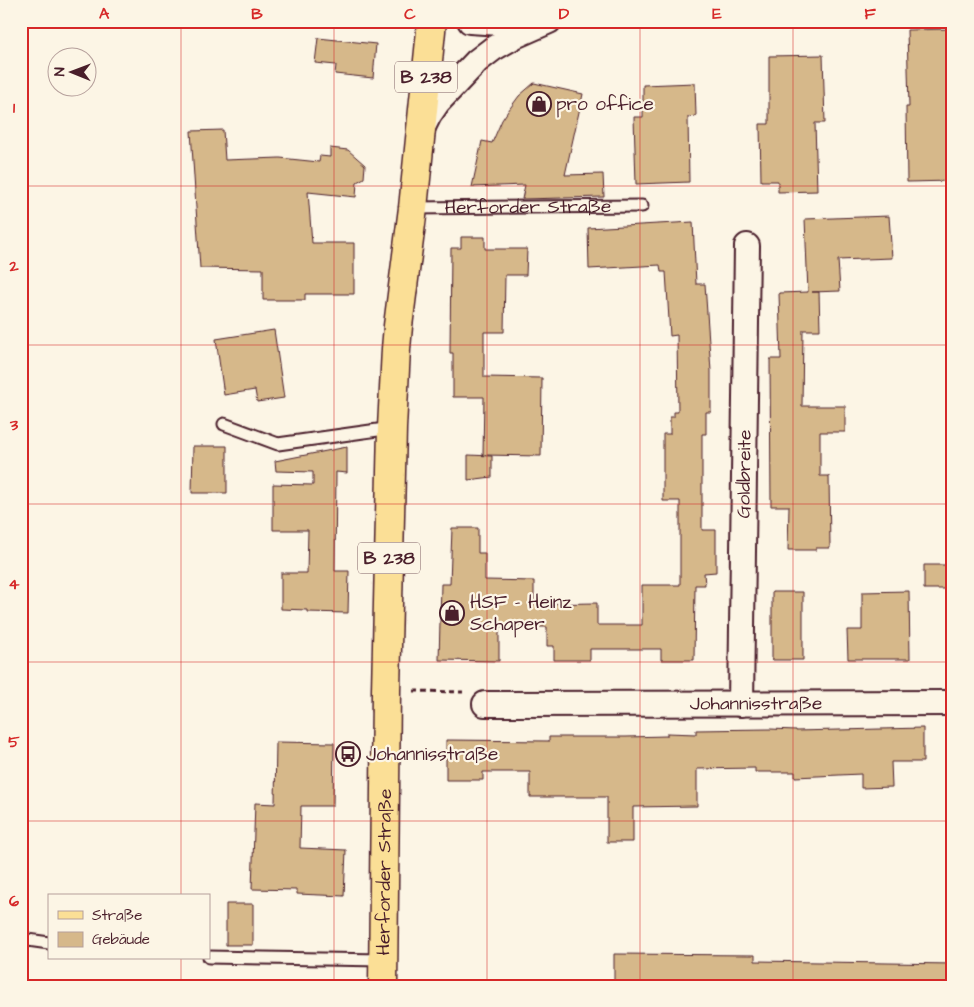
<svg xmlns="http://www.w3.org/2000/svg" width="974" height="1007" viewBox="0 0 974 1007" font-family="'Architects Daughter',sans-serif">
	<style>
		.building { fill: #d6b88a; stroke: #4a1f2b }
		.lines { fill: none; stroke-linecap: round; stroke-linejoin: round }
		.lane-casing { stroke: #4a1f2b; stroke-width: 15 }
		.street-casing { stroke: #4a1f2b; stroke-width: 28 }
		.primary-casing { stroke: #4a1f2b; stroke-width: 31 }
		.path { stroke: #4a1f2b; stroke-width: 3; stroke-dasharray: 5 4; stroke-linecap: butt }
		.lane { stroke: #fcf5e5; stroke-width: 11 }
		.street { stroke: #fcf5e5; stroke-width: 24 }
		.primary { stroke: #fbdf96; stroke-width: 28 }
		.grid { fill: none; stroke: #d62828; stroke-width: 1; stroke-opacity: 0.55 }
		.labels { text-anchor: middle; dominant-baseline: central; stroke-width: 4.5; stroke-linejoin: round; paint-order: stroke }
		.shield { fill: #fcf5e5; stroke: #7f5f63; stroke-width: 1 }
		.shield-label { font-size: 18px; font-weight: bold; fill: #4a1f2b }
		.poi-label { font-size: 19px; fill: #4a1f2b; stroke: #fcf5e5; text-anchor: start }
		.street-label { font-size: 19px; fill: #4a1f2b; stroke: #fcf5e5 }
		.neatline { fill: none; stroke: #d62828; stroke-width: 2 }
		.grid-label { font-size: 16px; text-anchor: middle; font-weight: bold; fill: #d62828 }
	</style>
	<rect width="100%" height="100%" fill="#fcf5e5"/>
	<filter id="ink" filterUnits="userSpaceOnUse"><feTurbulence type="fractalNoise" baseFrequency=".02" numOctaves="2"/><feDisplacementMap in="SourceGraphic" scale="10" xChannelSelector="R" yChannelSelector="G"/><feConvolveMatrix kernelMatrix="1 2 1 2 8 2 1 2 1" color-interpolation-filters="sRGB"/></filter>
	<g filter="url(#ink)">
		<path class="building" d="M953,29v152l-46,1 -1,-75h3l-2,-77z
			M318,38l58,6 -3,34 -38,-4 1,-9 -21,-2z
			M823,55l2,68h-10l2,68 -39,1v-11h-17l-1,-57h9v-68z
			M534,83l49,11 -18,81 38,-1 1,23 -82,2 3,-14 -53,2 10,-46 10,2 10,-23 6,-9 11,-15z
			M695,83l1,33 -8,1 1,65 -53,2 -2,-67h9v-32z
			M223,130l2,30 55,-2 39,4 1,-6 10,1v-9l18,2 17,15 -1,13 -7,4 -1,15 -48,-5 4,51h42v51h-49v6h-42v-31l-63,-1 -9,-137z
			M889,216l3,42 -54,2 2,31 -28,1h7l1,38h-17l-1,76h43v26h-25v44h9l1,72h-14v2h-28l1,-44h-18l-1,-147h11l-2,-66 29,-1 -3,-73z
			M693,222l3,62h9l6,87v41h-5v22h-4v96h14v42l-12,1 1,12h-10l-1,75h-33v-11h-71v11h-36v-14h-7v-19h-48v34l-60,-1 2,-76h9l2,-56h26v25h7v27l49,1v23l63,-1v22h45v-40h38v-84h-17v-67h7v-17h4v-5h4l-1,-77 -7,1 -4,-64h-5l-1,-7 -71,4 -1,-41z
			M461,237h24v12h42l-1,26h-21l-1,57h-20v45l58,1 -1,78 -58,-1 1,-58h-31v-44h-3l1,-105h10z
			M274,330l10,68 -27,4 -2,-12 -31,5 -8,-56z
			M193,446h34v47h-35z
			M347,447v26l-11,-1 -1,99h14l-1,42 -41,-1v-2l-26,-1v-36h26l1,-43h-35v-46l40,1v-13l-37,-1 -1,-10z
			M468,455l24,1v21l-24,3z
			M924,565h29v24h-29z
			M909,591l1,68h-62l-1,-29h15v-38z
			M772,592h31v68h-31z
			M923,728v34h-32l1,25 -31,1v-14l-66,3v-5h-40v-4l-58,1v37l-64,1v35h-26v-45h-77v-25h-47v8h-37v-40l103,1v-4h77l41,-1v-3l29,1v-4l74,-1 26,1v1z
			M276,742l58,1 -1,63h-32l-1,42 46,2 -2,46 -47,-2v-4l-45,-1 3,-86 20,1z
			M226,904h27v41h-27z
			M614,954l141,1v6l198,3v22h-339z"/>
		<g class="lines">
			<defs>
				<g id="lane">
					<path id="s1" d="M413,208l229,-2"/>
					<path d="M224,424l54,20 114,-16"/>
					<path d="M21,939l28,4"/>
					<path d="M209,957l174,3"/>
				</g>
				<g id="street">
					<path d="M470,21l45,3 13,-3"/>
					<path d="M421,131l8,-16 9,-13 39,-41 17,-13 21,-12 34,-15"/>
					<path id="s2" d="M485,704l468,-1"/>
					<path id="s3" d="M741,704l6,-458"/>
				</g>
				<g id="primary">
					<path id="s4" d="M383,986l3,-295 6,-263 4,-79 2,-23 15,-118 19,-187"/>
				</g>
			</defs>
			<use href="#lane" class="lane-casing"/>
			<use href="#street" class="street-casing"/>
			<use href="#primary" class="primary-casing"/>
			<path class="path" d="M414,691l49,1"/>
			<use href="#lane" class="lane"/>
			<use href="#street" class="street"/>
			<use href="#primary" class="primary"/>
		</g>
	</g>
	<path class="grid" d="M181,21v875M334,21v965M487,21v965M640,21v965M793,21v965M21,186h932M21,345h932M21,504h932M21,662h932M21,821h932M181,958v28"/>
	<defs>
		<symbol id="shop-ring" viewBox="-11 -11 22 22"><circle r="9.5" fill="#fcf5e5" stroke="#4a1f2b" stroke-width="1.5"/><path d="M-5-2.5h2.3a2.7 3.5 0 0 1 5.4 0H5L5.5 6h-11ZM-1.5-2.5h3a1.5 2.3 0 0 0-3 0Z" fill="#4a1f2b"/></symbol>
		<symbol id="bus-ring" viewBox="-11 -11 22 22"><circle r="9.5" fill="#fcf5e5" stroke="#4a1f2b" stroke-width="1.5"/><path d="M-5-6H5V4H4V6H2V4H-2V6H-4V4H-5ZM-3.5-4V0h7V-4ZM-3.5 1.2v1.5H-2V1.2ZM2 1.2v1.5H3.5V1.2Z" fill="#4a1f2b"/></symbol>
	</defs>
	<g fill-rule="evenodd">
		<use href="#shop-ring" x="525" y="90" width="28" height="28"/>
		<use href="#shop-ring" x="438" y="599" width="28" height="28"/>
		<use href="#bus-ring" x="334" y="740" width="28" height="28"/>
	</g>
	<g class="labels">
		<g class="shield">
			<rect x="395" y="61.5" width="62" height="31" rx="4"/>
			<rect x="358" y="542.5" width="62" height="31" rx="4"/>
		</g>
		<g class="shield-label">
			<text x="426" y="77">B 238</text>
			<text x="389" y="558">B 238</text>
		</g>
		<g class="poi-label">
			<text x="556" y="104">pro office</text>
			<text x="470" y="602">HSF - Heinz<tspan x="470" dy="22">Schaper</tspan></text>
			<text x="366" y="754">Johannisstraße</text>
		</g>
		<g class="street-label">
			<text stroke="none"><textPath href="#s1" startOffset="115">Herforder Straße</textPath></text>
			<text stroke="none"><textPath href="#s3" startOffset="230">Goldbreite</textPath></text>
			<text stroke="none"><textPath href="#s2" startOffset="271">Johannisstraße</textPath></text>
			<text stroke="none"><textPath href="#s4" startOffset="114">Herforder Straße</textPath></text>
		</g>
	</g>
	<rect width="974" height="1007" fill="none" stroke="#fcf5e5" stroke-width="55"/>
	<rect x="48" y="894" width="162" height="65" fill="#fcf5e5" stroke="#b59f9b"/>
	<rect x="58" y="911" width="25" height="8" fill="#fbdf96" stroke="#b59f9b"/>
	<text x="92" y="920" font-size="15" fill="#4a1f2b">Straße</text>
	<rect x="58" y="932" width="25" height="15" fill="#d6b88a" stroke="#b59f9b"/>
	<text x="92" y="944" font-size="15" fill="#4a1f2b">Gebäude</text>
	<g transform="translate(72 72) rotate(271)"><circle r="24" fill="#fcf5e5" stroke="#b59f9b"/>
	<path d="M0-4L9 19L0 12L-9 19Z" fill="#4a1f2b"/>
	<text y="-8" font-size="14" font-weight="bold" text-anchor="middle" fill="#4a1f2b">N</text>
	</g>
	<rect x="28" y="28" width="918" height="952" class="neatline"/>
	<g class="grid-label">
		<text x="104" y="19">A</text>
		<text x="257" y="19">B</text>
		<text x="410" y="19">C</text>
		<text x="564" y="19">D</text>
		<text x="717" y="19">E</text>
		<text x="870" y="19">F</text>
		<text x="14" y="113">1</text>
		<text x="14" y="271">2</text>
		<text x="14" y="430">3</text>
		<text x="14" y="589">4</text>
		<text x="14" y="747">5</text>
		<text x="14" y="906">6</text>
	</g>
</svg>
